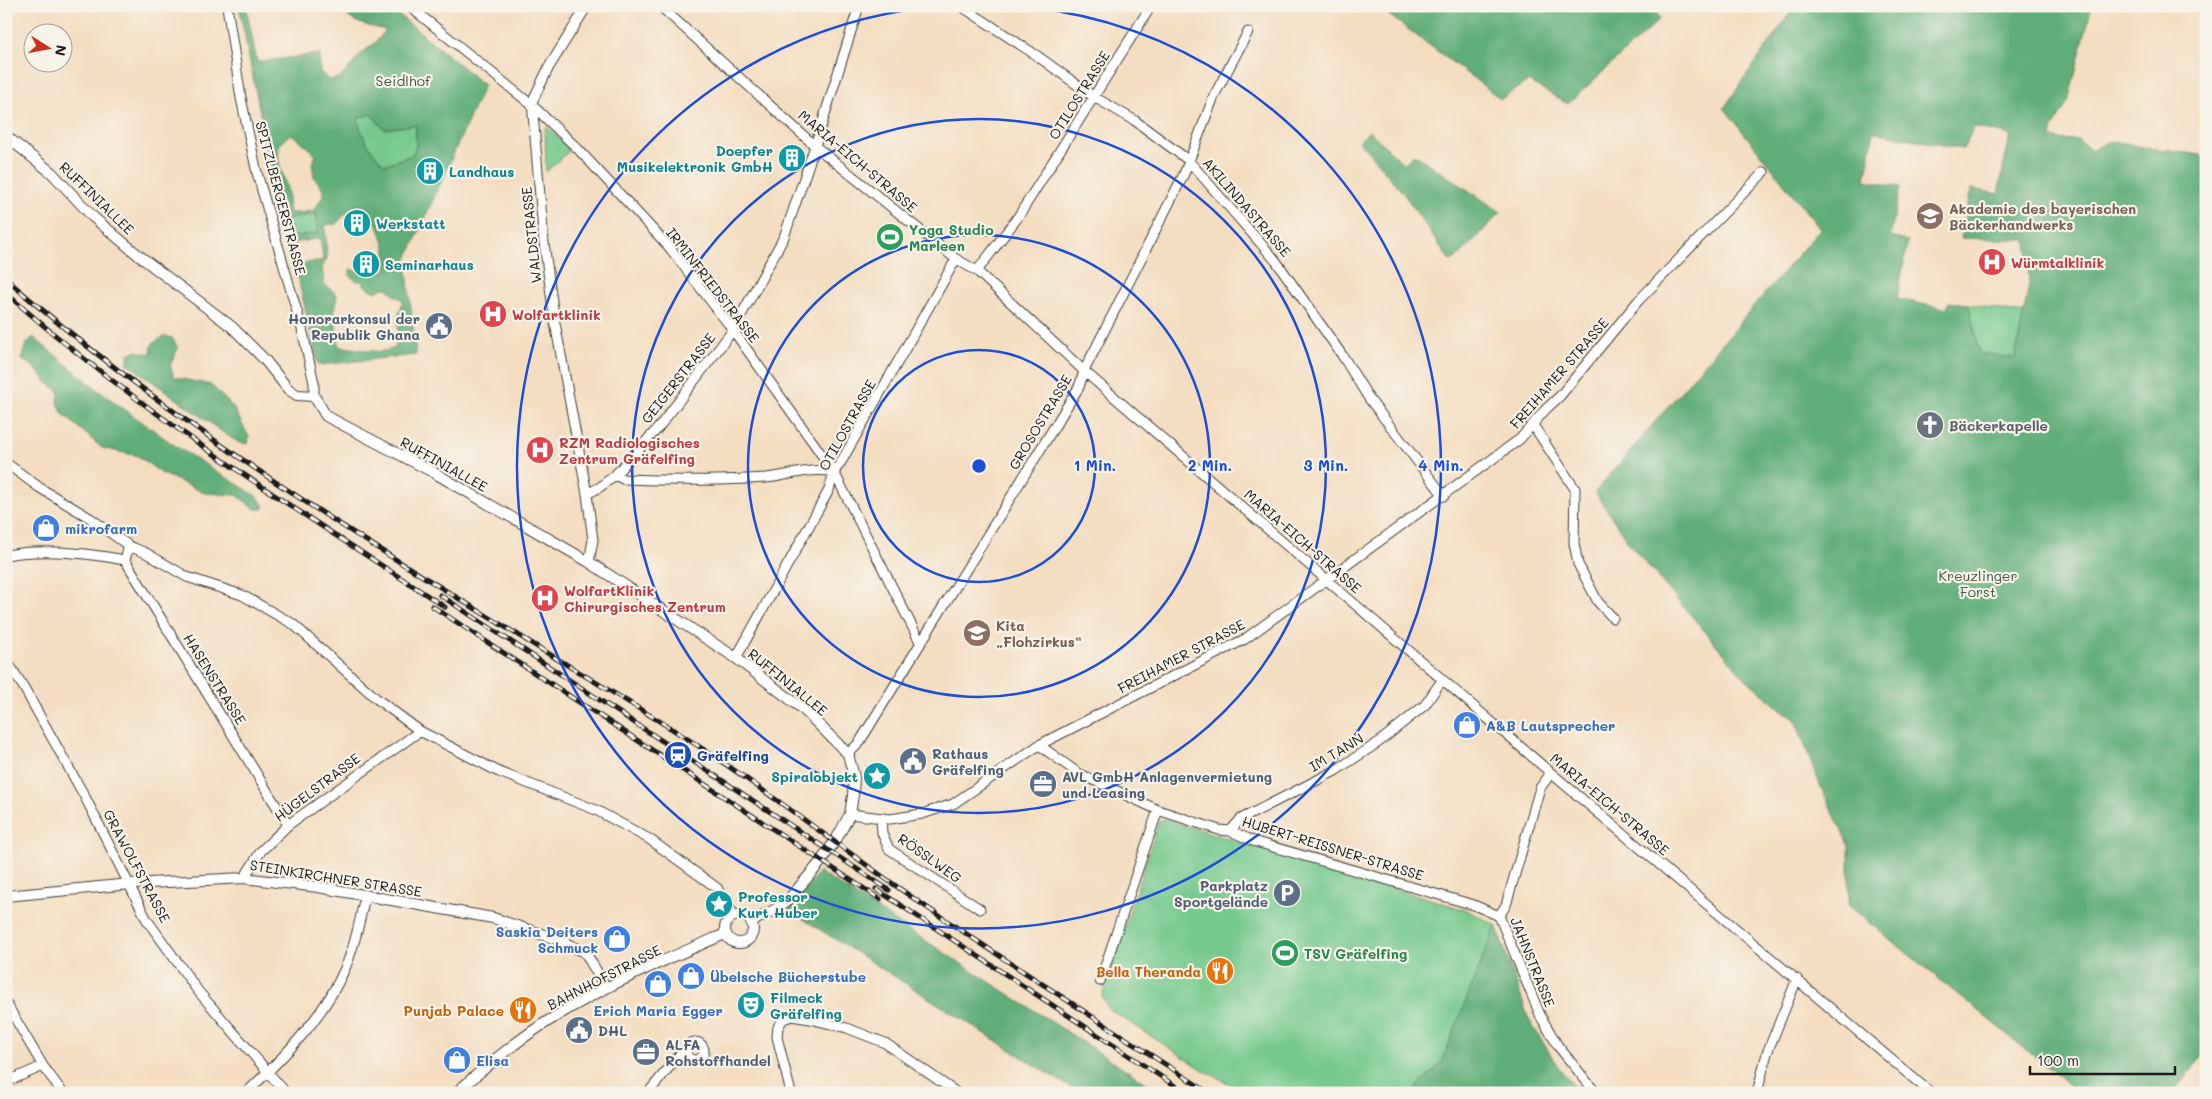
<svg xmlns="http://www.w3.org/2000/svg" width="2212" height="1099" viewBox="0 0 2212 1099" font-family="Mali,sans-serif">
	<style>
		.green { fill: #74c98d; stroke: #487254 }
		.forest { fill: #5fad78; stroke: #3e644a; fill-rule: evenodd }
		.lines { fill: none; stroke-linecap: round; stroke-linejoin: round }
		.minor-casing { stroke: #3c3935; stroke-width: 11 }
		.tertiary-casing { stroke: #3c3935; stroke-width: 12 }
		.minor { stroke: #fff; stroke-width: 9 }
		.tertiary { stroke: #fff; stroke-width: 10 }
		.rail-casing { stroke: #1c1c1c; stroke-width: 5 }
		.rail { stroke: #f7f3e8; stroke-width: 3; stroke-dasharray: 9; stroke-linecap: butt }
		.ring { fill: none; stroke: #1d4ed8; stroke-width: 2.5 }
		.labels { text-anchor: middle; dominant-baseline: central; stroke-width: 4.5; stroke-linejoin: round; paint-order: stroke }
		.park-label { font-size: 14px; fill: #3b5944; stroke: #f7f3e8 }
		.street-label { font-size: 14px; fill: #1c1c1c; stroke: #f7f3e8 }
		.culture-label { font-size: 14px; font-weight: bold; fill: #0d838f; stroke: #f7f3e8; text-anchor: start }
		.education-label { font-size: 14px; font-weight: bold; fill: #785e54; stroke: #f7f3e8; text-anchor: start }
		.leisure-label { font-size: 14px; font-weight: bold; fill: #27864d; stroke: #f7f3e8; text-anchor: start }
		.health-label { font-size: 14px; font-weight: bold; fill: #be3a42; stroke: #f7f3e8; text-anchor: start }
		.service-label { font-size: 14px; font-weight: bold; fill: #4e5e75; stroke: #f7f3e8; text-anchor: start }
		.worship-label { font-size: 14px; font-weight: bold; fill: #5b616d; stroke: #f7f3e8; text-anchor: start }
		.shop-label { font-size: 14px; font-weight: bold; fill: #366cbe; stroke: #f7f3e8; text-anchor: start }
		.transit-label { font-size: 14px; font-weight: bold; fill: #164399; stroke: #f7f3e8; text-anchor: start }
		.food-label { font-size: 14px; font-weight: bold; fill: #c56008; stroke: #f7f3e8; text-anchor: end }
		.centre { fill: #1d4ed8; stroke: #f7f3e8; stroke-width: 2.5 }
		.ring-label { font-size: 15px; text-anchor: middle; font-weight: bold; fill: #1d4ed8; stroke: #f7f3e8; stroke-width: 4.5; stroke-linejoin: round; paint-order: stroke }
	</style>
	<rect width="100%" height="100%" fill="#f7f3e8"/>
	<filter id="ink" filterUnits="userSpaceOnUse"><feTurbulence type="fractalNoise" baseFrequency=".02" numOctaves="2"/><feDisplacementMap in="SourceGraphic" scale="10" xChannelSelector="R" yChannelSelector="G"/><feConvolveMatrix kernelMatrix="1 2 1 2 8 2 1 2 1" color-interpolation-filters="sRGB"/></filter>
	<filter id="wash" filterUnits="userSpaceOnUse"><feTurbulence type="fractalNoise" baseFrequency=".0096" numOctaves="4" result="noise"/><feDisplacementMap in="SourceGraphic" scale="20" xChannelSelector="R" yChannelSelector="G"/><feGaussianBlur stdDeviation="1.12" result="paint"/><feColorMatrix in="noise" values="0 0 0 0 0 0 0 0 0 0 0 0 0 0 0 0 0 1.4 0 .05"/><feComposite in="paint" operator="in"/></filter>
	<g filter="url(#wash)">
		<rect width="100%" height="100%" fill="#f4ddc0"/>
		<path class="green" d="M371,114l13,15 32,-4v21l-4,9 -28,10c-13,-15 -23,-27 -26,-47z
			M548,127l22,23 -24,22 -1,-44z
			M316,214l2,19 -27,4 -2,-19z
			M1969,304l55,10 -9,44 -36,-5z
			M1164,819l302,91 30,15 -55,139 -24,22 -2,7h-168l-42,-22 -96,-62 -7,-13 57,-175z"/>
		<path class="forest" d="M239,6h7l11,56 63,-8v17l8,9 12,-2 22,-25 13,-10 11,-13c-16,-4 -38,-6 -46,-24h48l96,79 -78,176 10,94 -98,10 -57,-247zM371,114l13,15 32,-4v21l-4,9 -28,10c-13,-15 -23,-27 -26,-47zM291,134l16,12 9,10 -4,6 2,15 7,9 3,9 -10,15 -13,3h-12c-1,-7 -1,-14 -1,-20 -3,-18 -12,-25 -9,-47zM353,206h12c13,16 25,43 21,64l-18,4 -18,-5v7l7,5h5l3,5 10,6 9,-4h4l6,7 9,5c-1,7 -6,17 -5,24 0,9 2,15 -3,24 -17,8 -38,-1 -56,-1l-5,-34 3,-18 -13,-11 -2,-16 5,-10 -2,-33 11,-1zM316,214l2,19 -27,4 -2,-19zM320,238l3,22 -26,5 -3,-22z
			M1377,6h276l7,13 -92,85 -40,-23 -27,18z
			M1795,6h297l-24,95 -15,27 -2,11 28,1 12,11 17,-9 18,1 16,5 27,2 37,6v895l-32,42h-95l-230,-187v-60l-29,-61 -26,-68 -12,-6 -37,-33 -115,-133 -35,-53 225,-263 -96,-121zM1974,127l36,8 -12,59 -27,-5 -10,49 66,2 2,45 -14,73 -36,-5 -10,-49 -20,-2 -2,7 -50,-10 11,-58 -18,-4 10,-50 -35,-7 9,-48 89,17z
			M1369,131l35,33 10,-10 87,58 -43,45 -8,4 -47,-68 -44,-52z
			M165,336l7,2 6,10 -8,18 4,11 37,8 22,22 16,30 -1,7 -10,-2 -13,-8 -98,-71 2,-9 6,-3 15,3 3,-11z
			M33,337l70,57 74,53 81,50 5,8v4h-8l-18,-14 -32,-2 -44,-20 -23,-17 -36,-8 -40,-35 -4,-11 1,-11c-15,-7 -21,-26 -37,-31l3,-14z
			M819,872l343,221h-83l-290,-183z
			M1496,925l33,95 30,48 21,25h-165l2,-7 24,-22z"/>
	</g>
	<g filter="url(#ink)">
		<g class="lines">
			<defs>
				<path id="minor" d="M227,6l14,92 16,75 45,156 12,54v13
					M409,6l124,100 45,43 91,98 64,83 101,142 86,170
					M587,6l-38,61 -17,35 12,141 11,80 32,171 6,46 -4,22
					M660,6l155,140 141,113 21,12 107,100 467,402 380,320
					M961,6l75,49 58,42 40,23 54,40 88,101 66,94 28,45 74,96
					M977,271l41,-54 133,-211
					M1533,425l42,64 -1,54 4,21 20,38 15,16
					M6,463l34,25 50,30 39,28 17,7 41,24 55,18 51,29 84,75 43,32 79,41 97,38 53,29 68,49 17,27
					M615,475l8,4c48,2 95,2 143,-1 23,-2 44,-11 68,-6
					M587,494l13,-7 15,-12 44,-48 74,-97 51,-93 31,-91 44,-140
					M129,546l-4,14 163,265
					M6,555c38,-7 81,-2 119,5
					M736,658l93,-168 5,-18 7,-10 115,-203
					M6,660l17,26 62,111 62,123 51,71 88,102
					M1039,745l39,28 80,37 61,20 11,1 26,11 218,63 25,11
					M848,754l11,-11 220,-356 5,-16 100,-197 30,-78 34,-64
					M850,814l40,5 32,-5 31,-10 86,-59 206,-106 275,-200 25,-29 15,-14 78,-95 126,-129
					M881,818l1,15 7,16 91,60
					M1230,831l11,-12 94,-48 44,-29 46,-37 17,-25
					M244,878l17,-27 27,-26 132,-94
					M1499,916l42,101 17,29 38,47
					M1499,916l7,-11 34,-117 11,-15
					M1100,981l58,-171
					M6,1003l37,63 20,27
					M686 1051a9 9 0 1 1 18 0a9 9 0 1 1-18 0Z
					M6,1082l37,-16
					M246,1093c39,-37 79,-77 100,-127 9,-22 14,-46 19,-70
					M648,1093l32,-39 6,-2
					M791,1093l-14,-56 1,-10 5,-8 9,-3 18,3 37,9 38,15 72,50
					M1757,1093l10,-40 30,-74"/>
				<path id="tertiary" d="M6,136l46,37 41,44 44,37 95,73 33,33 23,29 9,6 17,1 12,20 107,56 156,90 147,96 68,52 44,44 6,23 -1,18 -3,19 -13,24 -18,26 -30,35 -11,9 -27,14
					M6,896l124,-12 114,-6 74,9 175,31 63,21 29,13 21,36
					M725 929a14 14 0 1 1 28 0a14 14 0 1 1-28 0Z
					M456,1093c30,-27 62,-54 97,-75 54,-34 114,-59 172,-84"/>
			</defs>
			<use href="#minor" class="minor-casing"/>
			<use href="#tertiary" class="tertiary-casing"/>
			<use href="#minor" class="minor"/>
			<use href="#tertiary" class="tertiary"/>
			<defs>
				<path id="rail" d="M6,279c156,136 333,247 509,354 56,35 113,68 168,103 80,51 155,110 233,164 97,66 196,129 293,193
					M6,293c134,120 289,215 439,314
					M440,595l449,295
					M432,606l448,293
					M876,889l310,204"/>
			</defs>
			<use href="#rail" class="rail-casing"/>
			<use href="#rail" class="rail"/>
		</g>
	</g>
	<g class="ring">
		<circle cx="979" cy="466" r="116"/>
		<circle cx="979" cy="466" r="231"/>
		<circle cx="979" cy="466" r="347"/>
		<path d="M1027 7A462 462 0 1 1 931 7"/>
	</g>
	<defs>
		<symbol id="building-disc" viewBox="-11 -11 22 22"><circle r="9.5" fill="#0f9aa8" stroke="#f7f3e8"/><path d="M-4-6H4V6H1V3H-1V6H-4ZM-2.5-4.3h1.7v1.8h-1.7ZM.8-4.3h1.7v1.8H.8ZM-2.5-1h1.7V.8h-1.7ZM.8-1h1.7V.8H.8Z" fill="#fff"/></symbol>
		<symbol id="school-disc" viewBox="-11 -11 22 22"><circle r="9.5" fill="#8d6e63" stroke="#f7f3e8"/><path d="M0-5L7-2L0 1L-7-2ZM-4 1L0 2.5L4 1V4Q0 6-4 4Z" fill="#fff"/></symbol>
		<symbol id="stadium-disc" viewBox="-11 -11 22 22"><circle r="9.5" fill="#2e9e5b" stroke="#f7f3e8"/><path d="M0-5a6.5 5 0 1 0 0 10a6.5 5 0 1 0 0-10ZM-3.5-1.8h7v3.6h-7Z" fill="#fff"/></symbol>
		<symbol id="hospital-disc" viewBox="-11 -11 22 22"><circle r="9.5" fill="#e0444e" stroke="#f7f3e8"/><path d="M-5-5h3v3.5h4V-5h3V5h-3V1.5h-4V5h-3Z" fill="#fff"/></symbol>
		<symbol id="civic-disc" viewBox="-11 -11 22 22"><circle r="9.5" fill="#5c6f8a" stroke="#f7f3e8"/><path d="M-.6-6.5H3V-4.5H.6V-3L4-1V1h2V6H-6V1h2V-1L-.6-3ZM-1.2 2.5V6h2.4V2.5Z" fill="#fff"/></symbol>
		<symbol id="church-disc" viewBox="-11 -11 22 22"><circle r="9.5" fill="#6b7280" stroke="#f7f3e8"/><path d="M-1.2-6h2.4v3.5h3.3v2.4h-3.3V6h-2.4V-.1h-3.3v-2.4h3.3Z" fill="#fff"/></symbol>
		<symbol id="shop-disc" viewBox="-11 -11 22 22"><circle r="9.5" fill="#3f7fe0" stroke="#f7f3e8"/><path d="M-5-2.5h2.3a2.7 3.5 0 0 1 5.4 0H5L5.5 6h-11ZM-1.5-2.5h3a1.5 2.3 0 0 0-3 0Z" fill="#fff"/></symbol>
		<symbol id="station-disc" viewBox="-11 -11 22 22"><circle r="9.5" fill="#1a4fb4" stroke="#f7f3e8"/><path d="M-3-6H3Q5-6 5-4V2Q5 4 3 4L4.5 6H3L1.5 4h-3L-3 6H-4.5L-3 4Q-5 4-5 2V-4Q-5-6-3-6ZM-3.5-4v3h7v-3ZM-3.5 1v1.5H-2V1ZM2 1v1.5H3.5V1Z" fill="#fff"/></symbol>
		<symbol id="sight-disc" viewBox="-11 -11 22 22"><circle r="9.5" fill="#0f9aa8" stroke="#f7f3e8"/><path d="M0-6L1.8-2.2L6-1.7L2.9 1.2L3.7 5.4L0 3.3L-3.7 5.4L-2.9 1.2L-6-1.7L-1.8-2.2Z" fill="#fff"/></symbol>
		<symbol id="office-disc" viewBox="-11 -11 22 22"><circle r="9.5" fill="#5c6f8a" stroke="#f7f3e8"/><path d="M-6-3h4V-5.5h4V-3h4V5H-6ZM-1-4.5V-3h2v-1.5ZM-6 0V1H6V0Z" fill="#fff"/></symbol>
		<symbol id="parking-disc" viewBox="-11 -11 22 22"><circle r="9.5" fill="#5c6f8a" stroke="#f7f3e8"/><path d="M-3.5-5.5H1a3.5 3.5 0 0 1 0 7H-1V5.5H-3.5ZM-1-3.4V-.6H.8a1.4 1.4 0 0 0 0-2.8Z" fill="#fff"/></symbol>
		<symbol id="restaurant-disc" viewBox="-11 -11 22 22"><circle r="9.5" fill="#e8710a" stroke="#f7f3e8"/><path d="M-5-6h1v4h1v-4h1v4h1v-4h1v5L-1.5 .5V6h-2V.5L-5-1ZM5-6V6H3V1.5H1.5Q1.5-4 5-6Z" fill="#fff"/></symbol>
		<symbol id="theatre-disc" viewBox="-11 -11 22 22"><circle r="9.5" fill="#0f9aa8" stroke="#f7f3e8"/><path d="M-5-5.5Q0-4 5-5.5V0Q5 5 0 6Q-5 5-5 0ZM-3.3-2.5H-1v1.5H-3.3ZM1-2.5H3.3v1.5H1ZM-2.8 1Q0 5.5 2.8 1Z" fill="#fff"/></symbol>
	</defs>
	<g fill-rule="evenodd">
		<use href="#building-disc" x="776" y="142" width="32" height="32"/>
		<use href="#building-disc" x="414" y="155" width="32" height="32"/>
		<use href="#school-disc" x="1914" y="200" width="32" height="32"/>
		<use href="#building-disc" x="341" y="207" width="32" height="32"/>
		<use href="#stadium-disc" x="874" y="221" width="32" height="32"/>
		<use href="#hospital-disc" x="1976" y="246" width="32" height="32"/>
		<use href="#building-disc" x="350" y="248" width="32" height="32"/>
		<use href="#hospital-disc" x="477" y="298" width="32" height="32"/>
		<use href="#civic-disc" x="423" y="310" width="32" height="32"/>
		<use href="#church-disc" x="1914" y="409" width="32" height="32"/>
		<use href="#hospital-disc" x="524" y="434" width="32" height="32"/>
		<use href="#shop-disc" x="30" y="512" width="32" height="32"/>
		<use href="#hospital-disc" x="529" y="582" width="32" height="32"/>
		<use href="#school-disc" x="961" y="617" width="32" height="32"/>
		<use href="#shop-disc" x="1451" y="709" width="32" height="32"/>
		<use href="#station-disc" x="662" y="739" width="32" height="32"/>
		<use href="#civic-disc" x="897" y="745" width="32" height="32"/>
		<use href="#sight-disc" x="861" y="760" width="32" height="32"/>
		<use href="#office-disc" x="1027" y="768" width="32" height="32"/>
		<use href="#parking-disc" x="1271" y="877" width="32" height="32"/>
		<use href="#sight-disc" x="703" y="888" width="32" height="32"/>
		<use href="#shop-disc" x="601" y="923" width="32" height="32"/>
		<use href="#stadium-disc" x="1269" y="937" width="32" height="32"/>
		<use href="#restaurant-disc" x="1204" y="955" width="32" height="32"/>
		<use href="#shop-disc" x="675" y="960" width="32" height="32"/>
		<use href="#shop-disc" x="642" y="968" width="32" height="32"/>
		<use href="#theatre-disc" x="735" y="989" width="32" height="32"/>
		<use href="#restaurant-disc" x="507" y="994" width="32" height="32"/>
		<use href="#civic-disc" x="563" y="1014" width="32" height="32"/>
		<use href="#office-disc" x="630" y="1036" width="32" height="32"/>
		<use href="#shop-disc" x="441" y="1044" width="32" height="32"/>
	</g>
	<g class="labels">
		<g class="park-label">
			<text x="403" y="80">Seidlhof</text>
			<text x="1978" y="575">Kreuzlinger<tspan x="1978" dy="16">Forst</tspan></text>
		</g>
		<g class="street-label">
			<text transform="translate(1079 95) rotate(-58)">OTILOSTRASSE</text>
			<text transform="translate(858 161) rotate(40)">MARIA-EICH-STRASSE</text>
			<text transform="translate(97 198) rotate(44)">RUFFINIALLEE</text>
			<text transform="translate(281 198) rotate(75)">SPITZLBERGERSTRASSE</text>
			<text transform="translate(1247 207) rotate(49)">AKILINDASTRASSE</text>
			<text transform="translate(531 235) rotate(-96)">WALDSTRASSE</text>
			<text transform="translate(713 285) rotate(52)">IRMINFRIEDSTRASSE</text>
			<text transform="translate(1559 373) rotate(-49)">FREIHAMER STRASSE</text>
			<text transform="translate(678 378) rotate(-52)">GEIGERSTRASSE</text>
			<text transform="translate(1040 422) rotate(-59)">GROSOSTRASSE</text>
			<text transform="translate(847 425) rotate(-61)">OTILOSTRASSE</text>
			<text transform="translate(444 464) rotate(29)">RUFFINIALLEE</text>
			<text transform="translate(1303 541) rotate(41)">MARIA-EICH-STRASSE</text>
			<text transform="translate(1181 656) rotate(-28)">FREIHAMER STRASSE</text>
			<text transform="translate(215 679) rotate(58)">HASENSTRASSE</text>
			<text transform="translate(788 682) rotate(39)">RUFFINIALLEE</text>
			<text transform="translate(1336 752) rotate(-31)">IM TANN</text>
			<text transform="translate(317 787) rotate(-37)">HÜGELSTRASSE</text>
			<text transform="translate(1610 804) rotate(40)">MARIA-EICH-STRASSE</text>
			<text transform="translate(1333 848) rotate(17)">HUBERT-REISSNER-STRASSE</text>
			<text transform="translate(930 858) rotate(35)">RÖSSLWEG</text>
			<text transform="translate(137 866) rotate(62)">GRAWOLFSTRASSE</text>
			<text transform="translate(336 878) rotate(9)">STEINKIRCHNER STRASSE</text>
			<text transform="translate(1533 962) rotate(68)">JAHNSTRASSE</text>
			<text transform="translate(604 977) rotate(-27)">BAHNHOFSTRASSE</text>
		</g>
		<g class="culture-label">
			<text x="773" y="150" text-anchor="end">Doepfer<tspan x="773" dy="16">Musikelektronik GmbH</tspan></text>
			<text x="449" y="171">Landhaus</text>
			<text x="376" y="223">Werkstatt</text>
			<text x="385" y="264">Seminarhaus</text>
			<text x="858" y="776" text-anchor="end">Spiralobjekt</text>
			<text x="738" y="896">Professor<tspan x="738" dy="16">Kurt Huber</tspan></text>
			<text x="770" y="997">Filmeck<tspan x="770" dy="16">Gräfelfing</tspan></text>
		</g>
		<g class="education-label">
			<text x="1949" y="208">Akademie des bayerischen<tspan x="1949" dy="16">Bäckerhandwerks</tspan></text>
			<text x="996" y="625">Kita<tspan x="996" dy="16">„Flohzirkus“</tspan></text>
		</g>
		<g class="leisure-label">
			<text x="909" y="229">Yoga Studio<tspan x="909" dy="16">Marleen</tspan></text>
			<text x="1304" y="953">TSV Gräfelfing</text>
		</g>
		<g class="health-label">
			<text x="2011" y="262">Würmtalklinik</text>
			<text x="512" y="314">Wolfartklinik</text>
			<text x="559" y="442">RZM Radiologisches<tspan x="559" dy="16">Zentrum Gräfelfing</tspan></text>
			<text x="564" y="590">WolfartKlinik<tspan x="564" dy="16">Chirurgisches Zentrum</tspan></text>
		</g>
		<g class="service-label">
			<text x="420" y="318" text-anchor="end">Honorarkonsul der<tspan x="420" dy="16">Republik Ghana</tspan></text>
			<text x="932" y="753">Rathaus<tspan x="932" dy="16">Gräfelfing</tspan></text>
			<text x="1062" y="776">AVL GmbH Anlagenvermietung<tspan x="1062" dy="16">und Leasing</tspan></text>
			<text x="1268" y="885" text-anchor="end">Parkplatz<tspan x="1268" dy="16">Sportgelände</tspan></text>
			<text x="598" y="1030">DHL</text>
			<text x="665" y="1044">ALFA<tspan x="665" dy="16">Rohstoffhandel</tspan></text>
		</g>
		<g class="worship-label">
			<text x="1949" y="425">Bäckerkapelle</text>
		</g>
		<g class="shop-label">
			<text x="65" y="528">mikrofarm</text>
			<text x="1486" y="725">A&amp;B Lautsprecher</text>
			<text x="598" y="931" text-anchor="end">Saskia Deiters<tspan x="598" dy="16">Schmuck</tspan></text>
			<text x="710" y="976">Übelsche Bücherstube</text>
			<text x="658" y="1010" text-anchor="middle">Erich Maria Egger</text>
			<text x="476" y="1060">Elisa</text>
		</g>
		<g class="transit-label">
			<text x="697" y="755">Gräfelfing</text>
		</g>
		<g class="food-label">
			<text x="1201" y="971">Bella Theranda</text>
			<text x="504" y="1010">Punjab Palace</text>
		</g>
	</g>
	<circle cx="979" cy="466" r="8" class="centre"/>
	<g class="ring-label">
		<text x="1095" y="471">1 Min.</text>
		<text x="1210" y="471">2 Min.</text>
		<text x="1326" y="471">3 Min.</text>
		<text x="1441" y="471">4 Min.</text>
	</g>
	<rect width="2212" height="1099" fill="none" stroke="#f7f3e8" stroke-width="25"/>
	<g transform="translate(48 48) rotate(101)"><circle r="24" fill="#f7f3e8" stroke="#9f9d96"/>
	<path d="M0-4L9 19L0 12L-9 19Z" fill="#c8321e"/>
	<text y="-8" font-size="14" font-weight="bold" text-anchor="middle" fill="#1c1c1c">N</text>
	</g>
	<path d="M2030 1066v8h145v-8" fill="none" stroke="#1c1c1c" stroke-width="2.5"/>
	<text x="2037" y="1066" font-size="15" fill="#1c1c1c" stroke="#f7f3e8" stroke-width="4" paint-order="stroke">100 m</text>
</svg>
